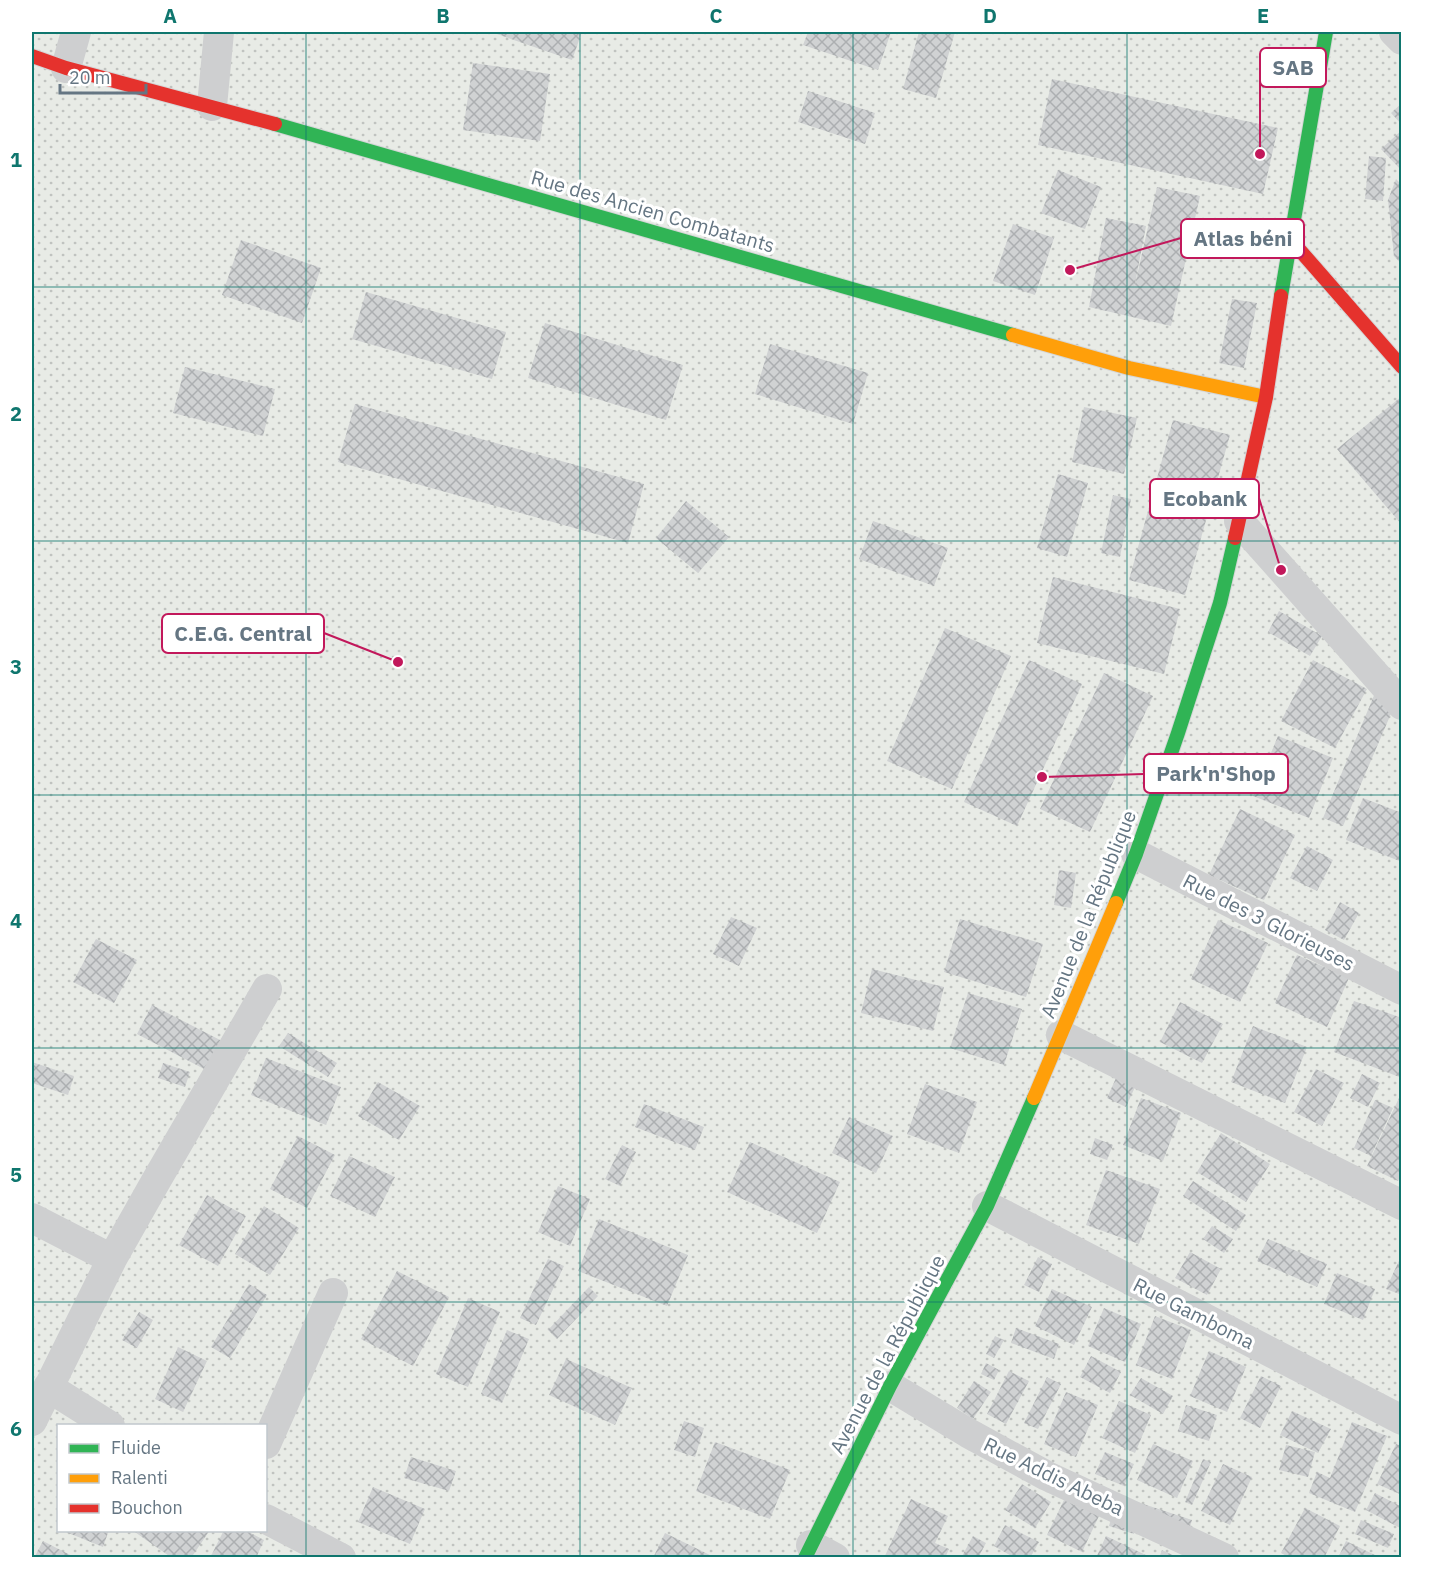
<svg xmlns="http://www.w3.org/2000/svg" width="1433" height="1589" viewBox="0 0 1433 1589" font-family="'IBM Plex Sans',sans-serif">
	<style>
		.grass { fill: url(#grass-dots); fill-rule: evenodd }
		.building { fill: url(#building-cross-hatch) }
		.lines { fill: none; stroke-linecap: round; stroke-linejoin: round }
		.fast-casing { stroke: #d5d6d7; stroke-width: 16 }
		.slow-casing { stroke: #d5d6d7; stroke-width: 16 }
		.jam-casing { stroke: #d5d6d7; stroke-width: 16 }
		.street { stroke: #cecfd0; stroke-width: 30 }
		.fast { stroke: #30b455; stroke-width: 14 }
		.slow { stroke: #ff9f0a; stroke-width: 14 }
		.jam { stroke: #e5322d; stroke-width: 14 }
		.grid { fill: none; stroke: #0f766e; stroke-width: 1.5; stroke-opacity: 0.55 }
		.labels { text-anchor: middle; dominant-baseline: central; stroke-width: 6; stroke-linejoin: round; paint-order: stroke }
		.street-label { font-size: 20px; fill: #657683; stroke: #fff }
		.leader { fill: none; stroke: #c2185b; stroke-width: 2 }
		.callout-dot { fill: #c2185b; stroke: #fff; stroke-width: 2 }
		.callout { fill: #fff; stroke: #c2185b; stroke-width: 2 }
		.callout-label { font-size: 21px; text-anchor: middle; font-weight: bold; fill: #657683 }
		.neatline { fill: none; stroke: #0f766e; stroke-width: 2 }
		.grid-label { font-size: 20px; text-anchor: middle; font-weight: bold; fill: #0f766e }
	</style>
	<defs>
		<pattern id="grass-dots" width="8" height="8" patternUnits="userSpaceOnUse" patternTransform="scale(1.5)"><rect width="8" height="8" fill="#e8ebe6"/><path d="M2 2h.1M6 6h.1" fill="none" stroke="#c0c3c0" stroke-width="1.8" stroke-linecap="round"/></pattern>
		<pattern id="building-cross-hatch" width="8" height="8" patternUnits="userSpaceOnUse" patternTransform="scale(1.5)"><rect width="8" height="8" fill="#d0d2d3"/><path d="M0 0l8 8M0 8l8-8" fill="none" stroke="#acafb1"/></pattern>
	</defs>
	<rect width="100%" height="100%" fill="#f9f9f9"/>
	<path class="grass" d="M32,32h1369v1525l-1369,1zM58,1426h208v104h-208z"/>
	<path class="building" d="M491,32h91l-10,28z
		M808,32h83l-13,38 -75,-25z
		M919,32h36l-19,66 -33,-9z
		M473,63l77,11 -10,67 -77,-11z
		M1052,79l226,49 -15,66 -225,-49z
		M808,91l67,22 -10,31 -67,-22z
		M1402,103v22l-11,-12z
		M1402,130v41l-21,-22z
		M1369,156l17,2 -3,43 -18,-2z
		M1058,170l43,17 -16,42 -44,-16z
		M1396,179l6,6v80l-8,-9 -6,-56z
		M1157,187l43,9 -29,130 -82,-19 17,-89 40,8 -12,63z
		M1013,224l41,14 -19,57 -42,-14z
		M241,240l80,28 -19,55 -80,-28z
		M366,292l140,40 -14,47 -140,-40z
		M1232,299l25,4 -13,65 -25,-5z
		M545,323l138,42 -17,55 -138,-42z
		M770,344l98,29 -15,51 -98,-30z
		M185,367l90,22 -12,47 -90,-23z
		M1402,396v129l-65,-76z
		M355,404l289,80 -16,59 -290,-81z
		M1084,407l53,11 -13,56 -52,-12z
		M1173,420l57,15 -45,160 -56,-15z
		M1058,474l30,9 -21,74 -30,-9z
		M1113,495l18,4 -11,58 -19,-4z
		M686,501l43,36 -31,36 -42,-35z
		M873,521l75,27 -14,38 -75,-27z
		M1053,577l127,32 -16,65 -127,-31z
		M1279,611l43,25 -12,20 -42,-24z
		M945,628l66,28 -59,133 -65,-28z
		M1029,660l53,24 -65,142 -53,-24z
		M1313,660l54,29 -32,59 -54,-27z
		M1104,673l49,23 -63,136 -50,-23z
		M1375,693l21,9 -53,124 -20,-8z
		M1278,736l55,22 -24,60 -56,-22z
		M1363,798l39,15v49l-56,-22z
		M1240,809l55,26 -31,65 -55,-25z
		M1307,846l26,14 -16,31 -27,-13z
		M1059,870l17,3 -5,35 -17,-3z
		M1340,902l19,11 -15,27 -19,-10z
		M731,917l26,11 -18,38 -26,-12z
		M960,919l83,25 -17,53 -82,-25z
		M1218,920l50,23 -28,59 -49,-23z
		M96,939l41,21 -23,43 -41,-21z
		M1297,955l52,23 -22,49 -52,-24z
		M872,969l72,18 -11,44 -72,-18z
		M968,993l54,16 -18,56 -54,-17z
		M1354,1001l48,17v60l-68,-26z
		M1180,1002l43,22 -21,39 -42,-21z
		M152,1005l72,37 -16,29 -71,-37z
		M1253,1026l54,21 -22,56 -54,-21z
		M288,1033l49,30 -9,14 -49,-31z
		M266,1058l75,29 -15,38 -75,-30z
		M32,1062l42,14 -6,19 -36,-12z
		M163,1063l27,9 -5,15 -27,-9z
		M1316,1069l28,14 -22,43 -28,-14z
		M1362,1074l18,9 -12,24 -18,-9z
		M1116,1078l19,9 -9,20 -19,-9z
		M378,1082l42,24 -21,34 -41,-24z
		M925,1084l52,18 -18,51 -52,-19z
		M1141,1098l40,15 -18,48 -40,-16z
		M1399,1098l3,1v75l-4,7 -31,-15z
		M1375,1100l18,8 -22,48 -17,-8z
		M644,1104l60,23 -9,23 -60,-23z
		M849,1117l44,19 -17,37 -44,-20z
		M1221,1133l49,31 -24,38 -49,-30z
		M298,1136l37,19 -28,53 -37,-19z
		M1095,1138l18,7 -6,15 -17,-6z
		M750,1142l90,40 -23,51 -90,-41z
		M622,1145l14,7 -16,34 -15,-7z
		M349,1156l46,21 -20,40 -45,-21z
		M1106,1170l54,19 -21,55 -53,-19z
		M1193,1181l53,34 -10,16 -53,-35z
		M558,1186l32,13 -20,47 -32,-14z
		M207,1195l39,21 -28,50 -39,-21z
		M264,1206l35,22 -29,47 -35,-21z
		M599,1219l89,36 -21,51 -89,-35z
		M1212,1226l21,13 -9,14 -21,-14z
		M1268,1239l59,25 -10,23 -60,-26z
		M1190,1252l31,17 -14,26 -32,-17z
		M1402,1254v41l-16,-6z
		M1038,1257l14,7 -13,28 -15,-7z
		M548,1259l16,7 -28,59 -16,-7z
		M397,1271l52,26 -36,69 -52,-27z
		M1337,1273l38,16 -12,31 -39,-16z
		M249,1284l18,11 -37,63 -19,-11z
		M589,1287l9,9 -41,43 -9,-9z
		M1052,1289l40,18 -18,38 -39,-19z
		M468,1298l32,14 -32,75 -32,-13z
		M1104,1308l37,16 -16,38 -37,-16z
		M139,1312l14,8 -16,28 -15,-8z
		M1155,1316l36,14 -19,49 -36,-14z
		M1016,1328l43,16 -5,15 -43,-16z
		M507,1330l22,9 -27,64 -21,-9z
		M995,1336l9,4 -10,18 -8,-4z
		M178,1347l29,14 -24,51 -28,-13z
		M1209,1351l37,16 -19,45 -37,-16z
		M1091,1356l30,16 -11,21 -30,-16z
		M566,1359l66,29 -17,37 -66,-30z
		M986,1363l13,7 -5,10 -13,-6z
		M1009,1371l20,10 -23,43 -19,-10z
		M1261,1376l20,10 -21,42 -20,-10z
		M1047,1377l14,7 -23,45 -14,-6z
		M1141,1378l32,18 -10,18 -33,-19z
		M974,1381l17,11 -18,27 -16,-11z
		M1066,1392l32,13 -22,52 -32,-13z
		M1119,1401l32,14 -16,38 -33,-15z
		M1186,1405l31,10 -8,26 -31,-10z
		M1292,1411l39,18 -13,24 -38,-18z
		M684,1421l20,7 -9,29 -21,-7z
		M1352,1422l35,14 -32,76 -46,-19 8,-21 13,6z
		M715,1442l75,28 -20,49 -74,-28z
		M1153,1444l40,17 -16,37 -40,-18z
		M1396,1444l6,2v49l-25,-11z
		M1286,1445l29,7 -7,25 -29,-7z
		M1105,1452l29,12 -10,22 -29,-12z
		M411,1457l45,14 -7,20 -45,-13z
		M1203,1459l8,3 -19,43 -7,-3z
		M1223,1464l29,13 -22,48 -29,-14z
		M1022,1484l29,18 -16,26 -30,-18z
		M373,1487l52,22 -15,35 -52,-22z
		M1098,1489l94,31 -2,7z
		M1375,1493l27,14v22l-36,-19z
		M911,1499l37,17 -13,27 14,6 -4,9h-61z
		M1064,1500l35,16 -17,36 -35,-17z
		M1305,1508l35,18 -16,32h-34l-9,-5z
		M1113,1512l25,8 -4,14 -25,-8z
		M1361,1520l33,14 -6,14 -33,-14z
		M1005,1525l34,17 -9,16h-15l-21,-12z
		M61,1530h48l-6,17z
		M132,1530h78l-19,28h-19z
		M224,1530h21l19,10 -8,18h-46z
		M665,1533l51,25h-63z
		M973,1536l13,7 -8,15h-17z
		M1106,1536l46,22h-56z
		M43,1541l33,17h-42z
		M1346,1541l35,17h-43z
		M1162,1550l17,8h-20z"/>
	<g class="lines">
		<defs>
			<path id="fast" d="M275,124l738,211
				M1281,296l45,-264
				M1116,903l20,-49 42,-121 42,-130 15,-65
				M805,1558l85,-172 97,-180 47,-108"/>
			<path id="slow" d="M1013,335l116,33 137,29
				M1034,1098l82,-195"/>
			<path id="jam" d="M32,56l34,12 209,56
				M1290,239l112,128
				M1235,538l31,-141 15,-101"/>
		</defs>
		<use href="#fast" class="fast-casing"/>
		<use href="#slow" class="slow-casing"/>
		<use href="#jam" class="jam-casing"/>
		<path class="street" d="M1394,32l8,8
			M66,68l10,-36
			M212,106l7,-74
			M1239,521l163,184
			M1136,854l266,136
			M1061,1035l341,170
			M987,1206l415,214
			M32,1218l80,41
			M890,1386l78,47 79,43 177,82
			M48,1387l62,39
			M32,1421l80,-162 44,-78 111,-192
			M266,1444l67,-151
			M266,1519l75,39
			M811,1545l24,13"/>
		<use href="#fast" class="fast"/>
		<use href="#slow" class="slow"/>
		<use href="#jam" class="jam"/>
	</g>
	<path class="grid" d="M306,32v1526M580,32v1526M853,32v1526M1127,32v1526M32,287h1370M32,541h1370M32,795h1370M32,1048h1370M32,1302h1370"/>
	<g class="labels">
		<g class="street-label">
			<text transform="translate(653 211) rotate(16)">Rue des Ancien Combatants</text>
			<text transform="translate(1088 914) rotate(-68)">Avenue de la République</text>
			<text transform="translate(1269 922) rotate(27)">Rue des 3 Glorieuses</text>
			<text transform="translate(1194 1313) rotate(27)">Rue Gamboma</text>
			<text transform="translate(887 1354) rotate(-62)">Avenue de la République</text>
			<text transform="translate(1054 1476) rotate(26)">Rue Addis Abeba</text>
		</g>
	</g>
	<path class="leader" d="M1260 154L1260 67M1070 270L1181 238M1281 570L1259 498M398 662L324 633M1042 777L1144 774"/>
	<g class="callout-dot">
		<circle cx="1260" cy="154" r="6"/>
		<circle cx="1070" cy="270" r="6"/>
		<circle cx="1281" cy="570" r="6"/>
		<circle cx="398" cy="662" r="6"/>
		<circle cx="1042" cy="777" r="6"/>
	</g>
	<g class="callout">
		<rect x="1260" y="48" width="66" height="39" rx="6"/>
		<rect x="1181" y="219" width="123" height="39" rx="6"/>
		<rect x="1150" y="479" width="109" height="39" rx="6"/>
		<rect x="162" y="614" width="162" height="39" rx="6"/>
		<rect x="1144" y="754" width="144" height="39" rx="6"/>
	</g>
	<g class="callout-label">
		<text x="1293" y="75">SAB</text>
		<text x="1243" y="246">Atlas béni</text>
		<text x="1205" y="506">Ecobank</text>
		<text x="243" y="641">C.E.G. Central</text>
		<text x="1216" y="781">Park'n'Shop</text>
	</g>
	<rect width="1433" height="1589" fill="none" stroke="#ffffff" stroke-width="66"/>
	<rect x="57" y="1424" width="210" height="108" fill="#ffffff" stroke="#c1c8cd" stroke-width="1.5"/>
	<rect x="69" y="1444" width="30" height="9" fill="#30b455" stroke="#c1c8cd" stroke-width="1.5"/>
	<text x="111" y="1454" font-size="18" fill="#657683">Fluide</text>
	<rect x="69" y="1474" width="30" height="9" fill="#ff9f0a" stroke="#c1c8cd" stroke-width="1.5"/>
	<text x="111" y="1484" font-size="18" fill="#657683">Ralenti</text>
	<rect x="69" y="1504" width="30" height="9" fill="#e5322d" stroke="#c1c8cd" stroke-width="1.5"/>
	<text x="111" y="1514" font-size="18" fill="#657683">Bouchon</text>
	<path d="M60 84v9h86v-9" fill="none" stroke="#657683" stroke-width="3"/>
	<text x="69" y="84" font-size="18" fill="#657683" stroke="#ffffff" stroke-width="4.5" paint-order="stroke">20 m</text>
	<rect x="33" y="33" width="1367" height="1523" class="neatline"/>
	<g class="grid-label">
		<text x="170" y="23">A</text>
		<text x="443" y="23">B</text>
		<text x="716" y="23">C</text>
		<text x="990" y="23">D</text>
		<text x="1263" y="23">E</text>
		<text x="16" y="167">1</text>
		<text x="16" y="421">2</text>
		<text x="16" y="674">3</text>
		<text x="16" y="928">4</text>
		<text x="16" y="1182">5</text>
		<text x="16" y="1436">6</text>
	</g>
</svg>
